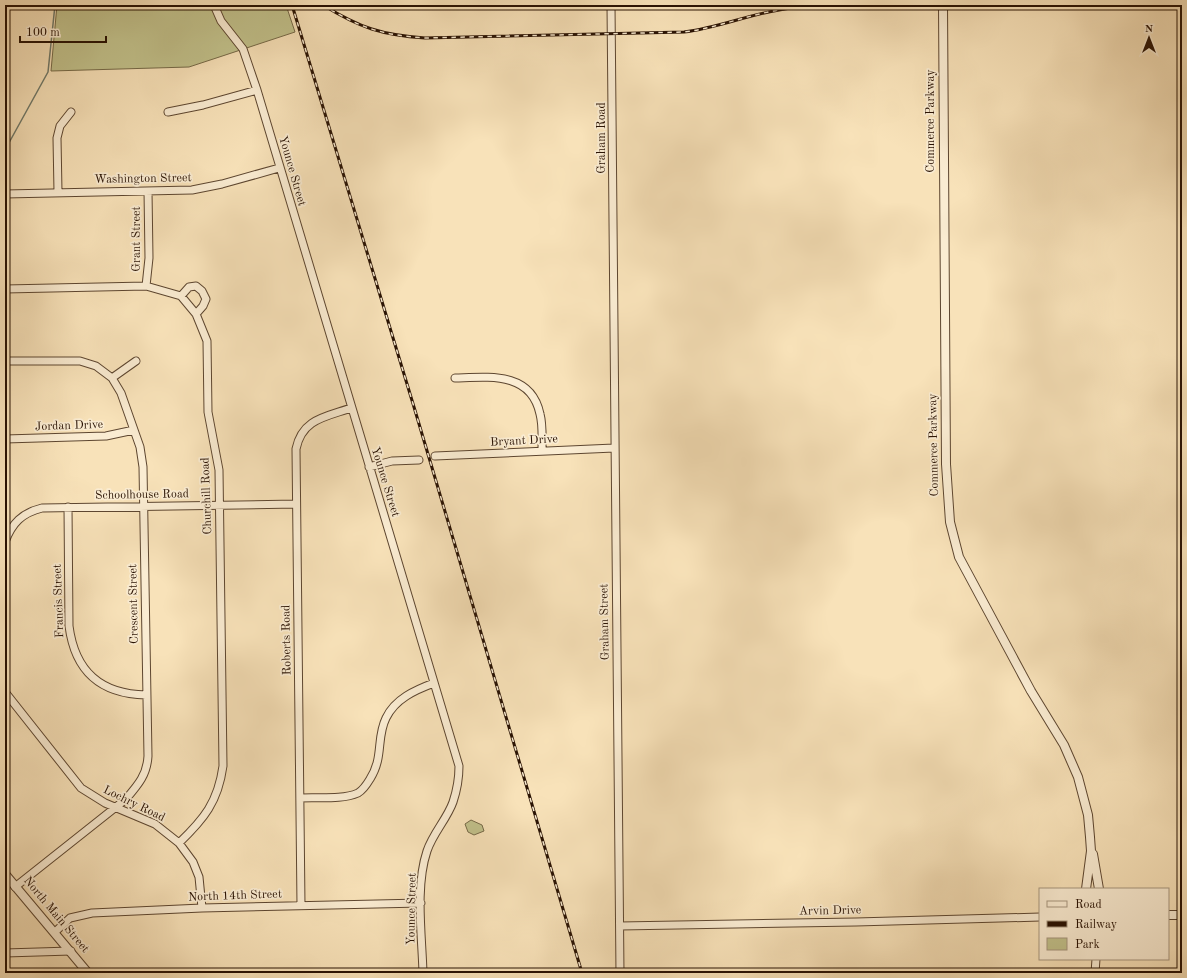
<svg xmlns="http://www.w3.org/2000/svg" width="1187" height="978" viewBox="0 0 1187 978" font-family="'Old Standard TT',serif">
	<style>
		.green { fill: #c2c28c; stroke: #766a48 }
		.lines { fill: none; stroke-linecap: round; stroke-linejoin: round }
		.stream { stroke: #6f796a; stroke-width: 1.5 }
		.minor-casing { stroke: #5d4630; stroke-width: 9 }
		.tertiary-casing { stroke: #5d4630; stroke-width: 10 }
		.minor { stroke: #faecd2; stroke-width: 7 }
		.tertiary { stroke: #faecd2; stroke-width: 8 }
		.rail-casing { stroke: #291203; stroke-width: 3 }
		.rail { stroke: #faecd2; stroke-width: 1.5; stroke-dasharray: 4.5; stroke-linecap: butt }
		.labels { text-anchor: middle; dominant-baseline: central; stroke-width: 3.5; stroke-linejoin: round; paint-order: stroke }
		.street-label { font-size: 12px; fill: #291203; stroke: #faecd2 }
	</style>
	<rect width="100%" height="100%" fill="#f8e2b9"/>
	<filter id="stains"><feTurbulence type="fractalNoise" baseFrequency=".005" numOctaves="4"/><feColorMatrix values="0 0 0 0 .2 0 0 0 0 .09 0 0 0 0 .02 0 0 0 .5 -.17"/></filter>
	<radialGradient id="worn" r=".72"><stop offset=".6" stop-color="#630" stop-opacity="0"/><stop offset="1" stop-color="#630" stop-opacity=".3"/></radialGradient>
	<path class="green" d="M57,5h229l9,27 -106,35 -138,4z
		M471,820l11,5 2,6 -10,4 -6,-3 -3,-8z"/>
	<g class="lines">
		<path class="stream" d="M5,150l43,-78 7,-67"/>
		<defs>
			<path id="minor" d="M214,5l7,16 22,28 14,41 202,676c0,12 -2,24 -6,36 -6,17 -20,31 -26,49 -12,36 -5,84 -4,122
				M611,5l9,968
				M168,112l35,-7 54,-15
				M58,192l-1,-54 3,-12 11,-14
				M5,194l187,-4 30,-6 57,-16
				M146,286l3,-28 -1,-67
				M5,289l141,-3 35,10 15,18 11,27 1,71 11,58 4,296c-5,36 -19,53 -44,77
				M181,296l8,-9 7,-1 6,5 4,8 -3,7 -7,8
				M5,361h75l16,5 16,12 9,15 19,54 3,20 5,289c-1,19 -10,29 -22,43l-111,88
				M112,378l24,-17
				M455,378c33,-1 76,-7 85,36 3,11 2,25 2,37
				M5,439l101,-3 28,-6
				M435,456l179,-8
				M369,467l23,-6 27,-1
				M68,507l1,119c6,46 32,68 77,69
				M5,542c7,-19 17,-29 37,-34l254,-4
				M5,692l76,96 24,15 50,21 24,19 14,19 6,15 3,31
				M300,798c18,-1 42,2 58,-5 5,-3 9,-9 12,-14 14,-22 6,-41 16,-61 9,-19 29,-28 48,-35
				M301,905l-5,-456c6,-30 29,-32 55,-41
				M620,926l236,-4 184,-5
				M55,932l15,-14 22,-5 110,-5 219,-5
				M5,953l66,-2
				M1095,973l1,-14"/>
			<path id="tertiary" d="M943,5l3,459 4,58 9,35 72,134 33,54 14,32 10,38 2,22 1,14 -5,38
				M1093,854l6,35
				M5,874l83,99
				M1168,915h14"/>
		</defs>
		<use href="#minor" class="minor-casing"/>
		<use href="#tertiary" class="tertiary-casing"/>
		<use href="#minor" class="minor"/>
		<use href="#tertiary" class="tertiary"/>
		<defs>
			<path id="rail" d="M292,5l122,402 168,566
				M323,5c37,23 59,30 102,33l259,-6c33,-4 63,-17 95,-22 31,-6 64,-4 95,-4"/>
		</defs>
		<use href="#rail" class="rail-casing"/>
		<use href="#rail" class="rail"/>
	</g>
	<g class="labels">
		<g class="street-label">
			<text transform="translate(931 121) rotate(-90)">Commerce Parkway</text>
			<text transform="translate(602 138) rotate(-90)">Graham Road</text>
			<text transform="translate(292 171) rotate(74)">Younce Street</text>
			<text transform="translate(143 179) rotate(-1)">Washington Street</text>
			<text transform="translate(137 239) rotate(-90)">Grant Street</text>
			<text transform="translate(69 426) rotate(-2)">Jordan Drive</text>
			<text transform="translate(524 441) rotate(-3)">Bryant Drive</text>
			<text transform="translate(934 445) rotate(-91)">Commerce Parkway</text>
			<text transform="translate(385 482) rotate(73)">Younce Street</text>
			<text transform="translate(142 495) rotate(-1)">Schoolhouse Road</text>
			<text transform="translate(207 496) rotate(-92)">Churchill Road</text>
			<text transform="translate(59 601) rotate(-92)">Francis Street</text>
			<text transform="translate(134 604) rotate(-91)">Crescent Street</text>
			<text transform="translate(605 622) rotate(-91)">Graham Street</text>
			<text transform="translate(287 640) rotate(-91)">Roberts Road</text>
			<text transform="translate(134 804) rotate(26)">Lochry Road</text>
			<text transform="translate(235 896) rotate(-2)">North 14th Street</text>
			<text transform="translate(412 909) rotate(-89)">Younce Street</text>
			<text transform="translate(830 911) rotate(-1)">Arvin Drive</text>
			<text transform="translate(56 915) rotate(50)">North Main Street</text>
		</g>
	</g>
	<rect width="1187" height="978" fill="none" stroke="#f8e2b9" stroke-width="20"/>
	<rect x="6" y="6" width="1175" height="966" fill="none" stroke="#291203" stroke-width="2"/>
	<rect x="10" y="10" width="1167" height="958" fill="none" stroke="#291203"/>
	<rect x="1039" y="888" width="130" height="72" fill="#faecd2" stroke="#a6957f"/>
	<rect x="1047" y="901" width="20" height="6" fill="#faecd2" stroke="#a6957f"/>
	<text x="1075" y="908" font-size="12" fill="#291203">Road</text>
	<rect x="1047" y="921" width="20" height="6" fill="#291203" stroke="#a6957f"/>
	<text x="1075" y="928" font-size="12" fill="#291203">Railway</text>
	<rect x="1047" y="938" width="20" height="12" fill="#c2c28c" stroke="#a6957f"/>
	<text x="1075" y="948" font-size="12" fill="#291203">Park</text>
	<g transform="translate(1149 38)" stroke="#faecd2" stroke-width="3" paint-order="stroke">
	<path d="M0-3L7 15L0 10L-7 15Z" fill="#291203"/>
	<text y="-6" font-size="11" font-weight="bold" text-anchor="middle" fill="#291203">N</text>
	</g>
	<path d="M20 36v6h86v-6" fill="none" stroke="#291203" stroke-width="2"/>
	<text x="26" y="36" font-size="12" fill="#291203" stroke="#faecd2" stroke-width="3" paint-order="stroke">100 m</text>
	<rect width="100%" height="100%" filter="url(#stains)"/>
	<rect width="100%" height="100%" fill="url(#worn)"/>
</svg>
